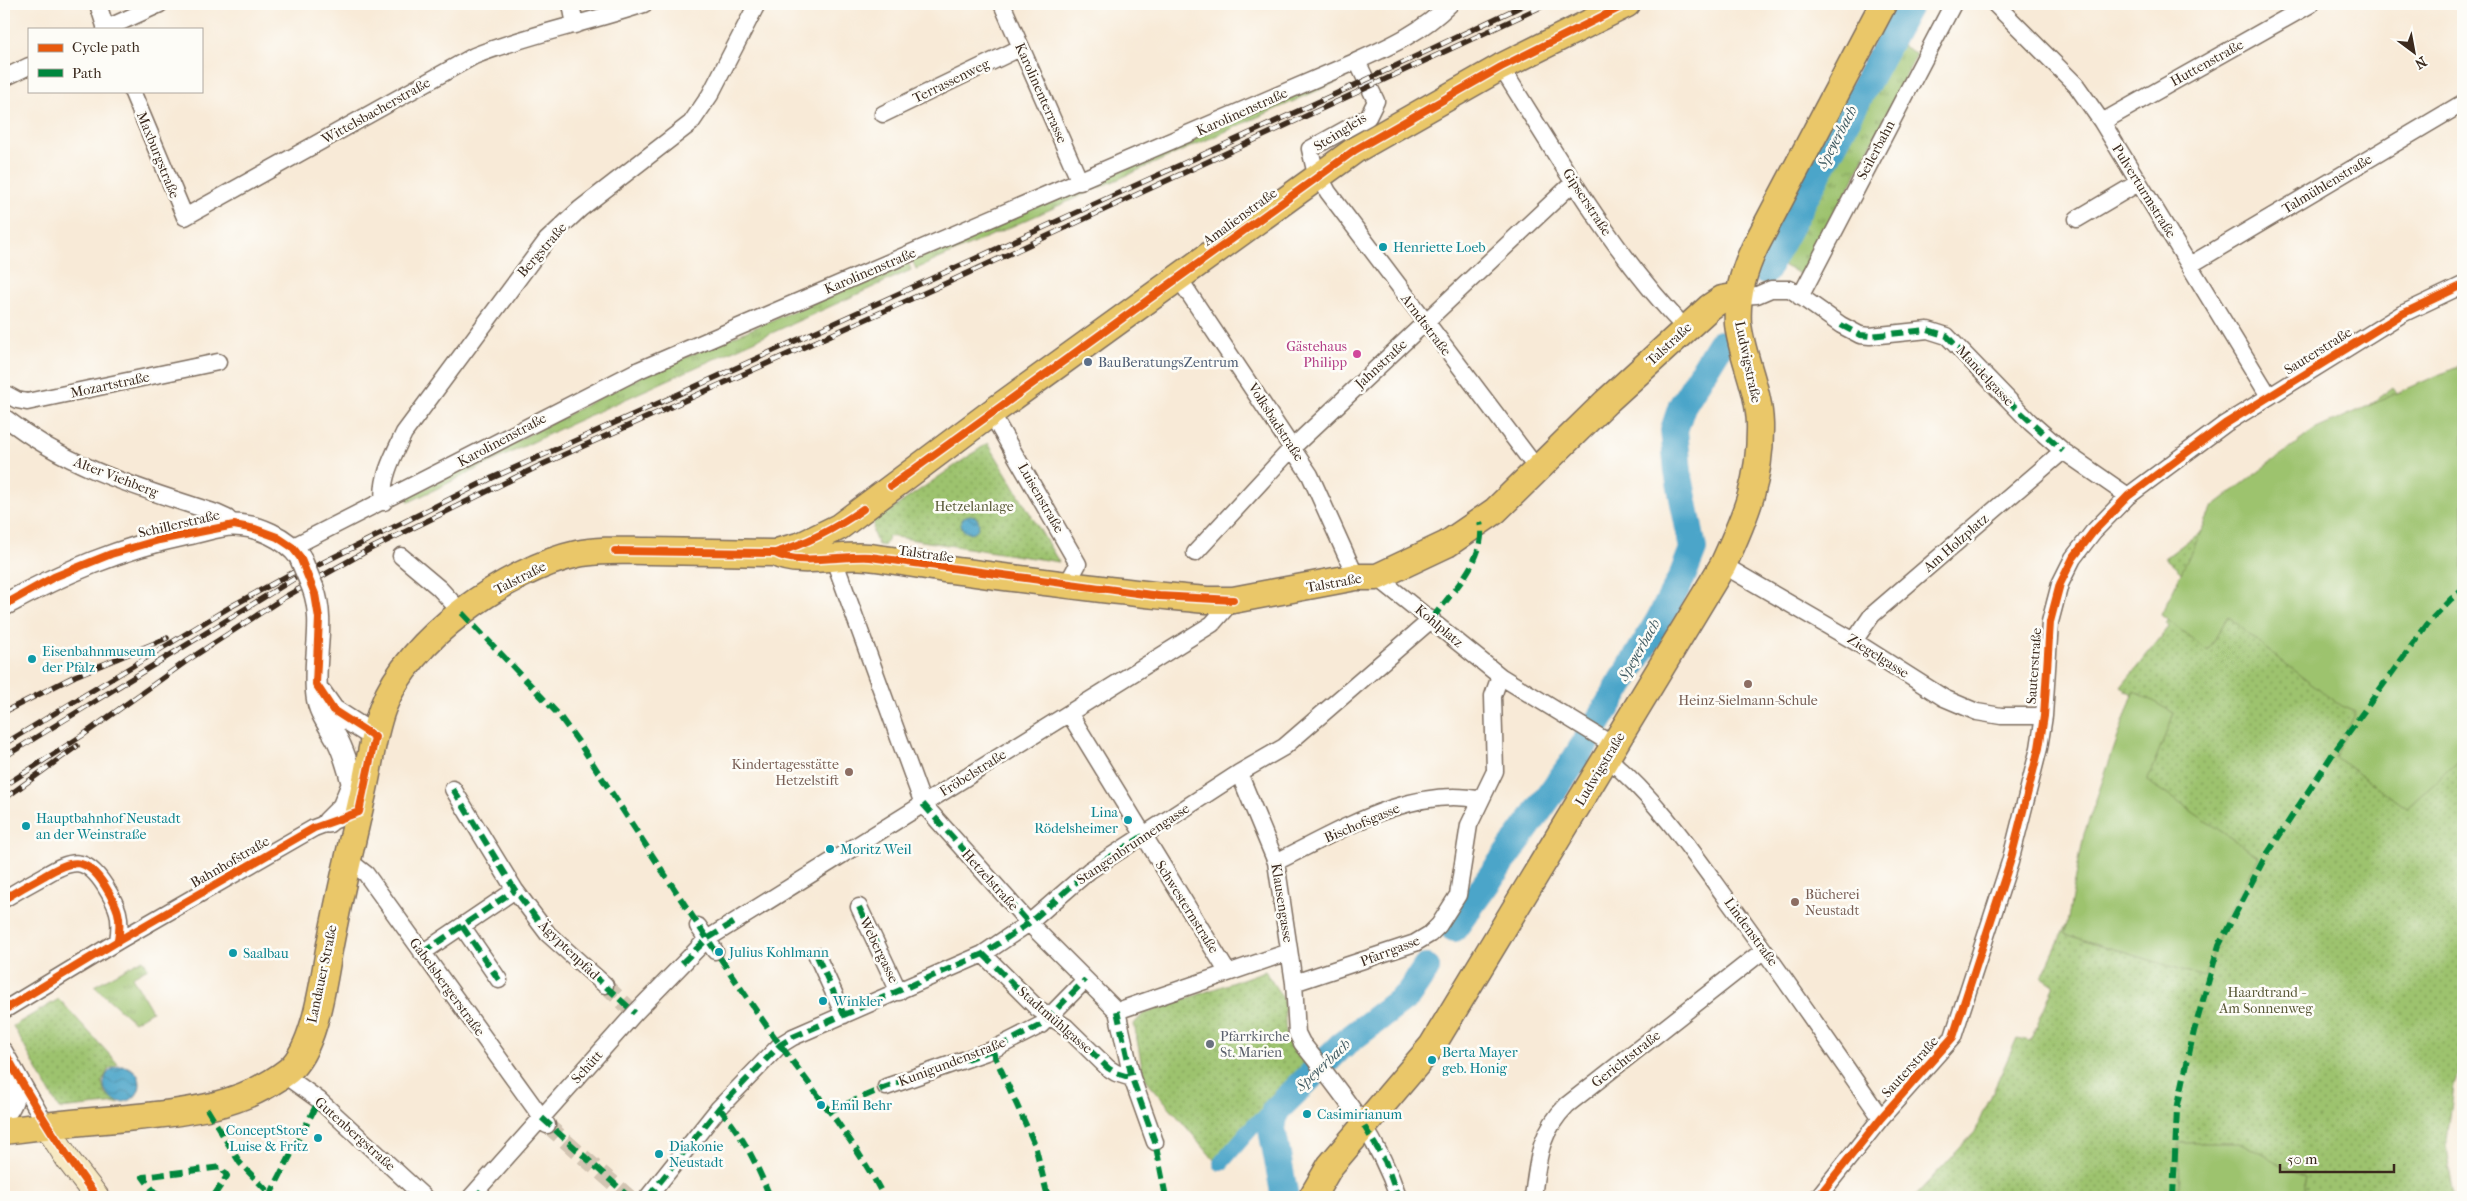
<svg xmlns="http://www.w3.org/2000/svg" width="2467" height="1201" viewBox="0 0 2467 1201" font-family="'IM FELL French Canon',serif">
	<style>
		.grass { fill: url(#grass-tufts); stroke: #6c7646 }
		.park { fill: url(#park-dots); stroke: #6c7646 }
		.garden { fill: #9dc36e; stroke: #6c7646 }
		.water { fill: url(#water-waves); stroke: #436874 }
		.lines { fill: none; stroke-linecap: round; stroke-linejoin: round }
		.canal { stroke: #4ba5c9; stroke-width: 16 }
		.river { stroke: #4ba5c9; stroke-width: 28 }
		.minor-tunnel { stroke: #d2c4b2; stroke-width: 16; stroke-dasharray: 16 8; stroke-linecap: butt }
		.minor-casing { stroke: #7d6d5f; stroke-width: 19 }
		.tertiary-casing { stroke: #7d6d5f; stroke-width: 24 }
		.secondary-casing { stroke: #7d6d5f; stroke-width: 26 }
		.primary-casing { stroke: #7d6d5f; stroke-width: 29 }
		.minor { stroke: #fff; stroke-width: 16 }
		.tertiary { stroke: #fff; stroke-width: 21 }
		.secondary { stroke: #f7e9c3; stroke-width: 24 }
		.primary { stroke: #eac769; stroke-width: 26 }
		.rail-casing { stroke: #3b2a1e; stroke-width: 5.5 }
		.rail { stroke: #fdfcf7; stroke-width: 4; stroke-dasharray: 11; stroke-linecap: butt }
		.tertiary-bridge-casing { stroke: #7d6d5f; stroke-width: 24; stroke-linecap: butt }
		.tertiary-bridge { stroke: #fff; stroke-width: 21 }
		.quiet { stroke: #00873e; stroke-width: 6; stroke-dasharray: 12 6; stroke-linecap: butt }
		.cycleway-casing { stroke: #fdfcf7; stroke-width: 11 }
		.cycleway { stroke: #e8590c; stroke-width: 8 }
		.culture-dot { fill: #0f9aa8; stroke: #fdfcf7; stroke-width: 2 }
		.hotel-dot { fill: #d1479c; stroke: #fdfcf7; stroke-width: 2 }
		.service-dot { fill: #5c6f8a; stroke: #fdfcf7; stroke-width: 2 }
		.education-dot { fill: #8d6e63; stroke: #fdfcf7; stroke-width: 2 }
		.worship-dot { fill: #6b7280; stroke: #fdfcf7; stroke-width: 2 }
		.labels { text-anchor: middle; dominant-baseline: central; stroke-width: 5; stroke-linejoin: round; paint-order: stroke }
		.street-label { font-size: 14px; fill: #3b2a1e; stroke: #fdfcf7 }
		.culture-label { font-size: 14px; fill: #0d838f; stroke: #fdfcf7; text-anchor: start }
		.hotel-label { font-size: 14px; fill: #b23c85; stroke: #fdfcf7; text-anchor: end }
		.service-label { font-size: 14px; fill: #4e5e75; stroke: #fdfcf7; text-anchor: start }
		.park-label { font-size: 14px; fill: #585836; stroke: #fdfcf7 }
		.education-label { font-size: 14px; fill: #785e54; stroke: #fdfcf7 }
		.worship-label { font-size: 14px; fill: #5b616d; stroke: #fdfcf7; text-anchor: start }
		.water-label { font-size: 15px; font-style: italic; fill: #415b62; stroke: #fdfcf7 }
	</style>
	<defs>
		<pattern id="grass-tufts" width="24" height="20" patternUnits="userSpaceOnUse" patternTransform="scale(1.25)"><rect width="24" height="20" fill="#9dc36e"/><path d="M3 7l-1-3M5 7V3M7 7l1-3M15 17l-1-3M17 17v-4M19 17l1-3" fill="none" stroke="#819f5a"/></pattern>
		<pattern id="park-dots" width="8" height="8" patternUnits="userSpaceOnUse" patternTransform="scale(1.25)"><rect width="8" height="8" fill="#9dc36e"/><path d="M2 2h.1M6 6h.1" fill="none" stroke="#819f5a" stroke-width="1.8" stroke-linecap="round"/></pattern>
		<pattern id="water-waves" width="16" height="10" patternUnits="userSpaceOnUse" patternTransform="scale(1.25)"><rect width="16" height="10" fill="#4ba5c9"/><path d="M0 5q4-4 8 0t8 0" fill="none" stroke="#4087a3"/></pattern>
	</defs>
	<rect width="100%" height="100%" fill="#fdfcf7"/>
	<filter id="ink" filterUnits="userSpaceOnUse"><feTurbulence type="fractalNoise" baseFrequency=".02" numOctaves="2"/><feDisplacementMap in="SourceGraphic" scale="10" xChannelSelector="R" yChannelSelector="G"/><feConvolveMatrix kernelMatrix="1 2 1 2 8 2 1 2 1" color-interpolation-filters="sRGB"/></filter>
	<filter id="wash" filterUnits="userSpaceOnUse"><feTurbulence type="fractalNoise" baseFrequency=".0096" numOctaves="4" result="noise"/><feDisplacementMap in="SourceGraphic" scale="20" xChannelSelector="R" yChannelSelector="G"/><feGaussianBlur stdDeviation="1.12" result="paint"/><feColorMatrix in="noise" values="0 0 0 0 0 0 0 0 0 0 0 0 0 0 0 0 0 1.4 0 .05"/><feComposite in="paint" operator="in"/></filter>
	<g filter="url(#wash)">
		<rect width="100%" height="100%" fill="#f8ead7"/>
		<path class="grass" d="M1894,41l23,13 -113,222 -28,-14z
			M1337,78l2,3 -423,188 -4,-9z
			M908,262l3,8 -343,155 -159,77 -2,-4 237,-123z
			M143,959l5,9 -16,9 20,34 -18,11 -40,-36z"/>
		<path class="park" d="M2393,387l24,34 46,-27v664l-9,27 -8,63 8,49h-540l61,-65 42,-94 13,3 24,-56 -12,-8 24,-52 9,1 68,-225 -22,-14 48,-60 -3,-4 30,-37 -31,-28z
			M988,443l71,119 -170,-26 -5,10 -6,-1 -5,-12 1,-18 12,-9 3,5z
			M1265,971l19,29 2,38 25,30 -38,40 -29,17 -29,36 -71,-84 -10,-53 9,-10z
			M59,999l59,65 -10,6 -6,12 3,12 14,9 -60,6 -46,-83z"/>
		<path class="garden" d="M2463,364v392l-56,52 -72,-51 21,-45 -14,-6 -76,-57 -38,-33 -20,35 -47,-36 52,-109 101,-76z
			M2134,691l40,22 -27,68 112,76 -37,67 -17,53 -140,-43 19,-100z
			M2179,1143h62l63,34 2,20h-126z"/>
		<path class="water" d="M961 524a9 9 0 1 1 18 0a9 9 0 1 1-18 0Z
			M104 1084a18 18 0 1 1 36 0a18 18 0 1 1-36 0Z"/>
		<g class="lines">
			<path class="canal" d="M1221,1163l33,-38 21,-14"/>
			<path class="river" d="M1765,271l144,-267
				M1454,928l121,-168 84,-139 23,-44 11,-28 -15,-77 -4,-42 8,-24 38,-62
				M1285,1197l-13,-68 3,-18 66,-65 67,-51 18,-27"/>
		</g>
	</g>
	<g filter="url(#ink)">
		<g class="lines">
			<path class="minor-tunnel" d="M605,985l23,22
				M547,1125l82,72"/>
			<defs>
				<path id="minor" d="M98,4l8,25
					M571,4l4,21
					M1002,4l78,178
					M1995,4l81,81 26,37 167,274
					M105,29l55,-25
					M1357,61l19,40 -8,16 -58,32 4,17 14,26 210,278
					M1501,67c57,90 110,184 184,261
					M4,78l25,-12
					M132,91l53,126 289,-161c55,-22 114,-33 170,-52
					M883,114l137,-66
					M2102,122l209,-118
					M2077,219l61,-36
					M2190,265l273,-162
					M1178,277l132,198 46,102
					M1739,296l18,-1 14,-6h19l51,36 19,10 10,1 58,-6 19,6 83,86 33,29 65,45
					M1800,297l153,-293
					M4,393l13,7 10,2 191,-40
					M991,413l87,151 -11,20
					M4,417c66,52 133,70 212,96l11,5 7,7
					M384,502c-4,-23 10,-48 20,-69l143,-193 33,-31 111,-86 19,-28 47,-91
					M292,547l347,-177 718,-309c34,-15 66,-30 93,-57
					M1195,553l98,-106 281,-265
					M401,556l38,32 23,25
					M833,557l90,247 106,119 88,88 172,-59
					M1723,565l131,76 90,57 33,14 24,4h43
					M1377,577l123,99 113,69
					M1854,641l18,-26 191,-164
					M1069,713l159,260
					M1606,757c47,38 83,90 118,138 54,73 105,148 157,223
					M1239,773l37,89 18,121 3,50 5,10c38,48 77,95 96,154
					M453,789l62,101 33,44 57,51
					M348,860l18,14 181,251
					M1276,862c60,-29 137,-78 205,-62
					M4,899c13,-8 27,-16 40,-23 28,-17 42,-20 61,10 13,21 17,30 13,55
					M859,907l40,85
					M462,926l37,54
					M698,926l17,25
					M422,953l93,-63
					M983,954l54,54 29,19 42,41 8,5 16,5
					M817,956l27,59
					M1294,983l121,-40 15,-9 9,-9 19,-30 11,-70 26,-54 -2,-75 7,-20
					M4,1010l114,-69 196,-113 24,-9
					M1117,1011l15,67 23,64
					M4,1051l42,74
					M283,1074l36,26 105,97
					M886,1087l106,-37 49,-25 44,-45
					M4,1118c12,-13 14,-24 13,-41
					M471,1197l164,-184 72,-74 505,-315 21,-24
					M648,1197l71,-89 61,-63 13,-8 190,-83 46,-31 61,-53 149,-97 45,-26 148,-128
					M1533,1197c5,-37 6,-64 34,-92l197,-155
					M1818,1197l63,-79 72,-81 57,-175 29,-114 5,-32 6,-94 10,-38 13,-26 20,-26 35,-36 97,-72 177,-110 61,-29"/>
				<path id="tertiary" d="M313,588c13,35 -1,72 4,108 2,17 13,30 21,45 11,22 15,47 21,70
					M4,605c60,-33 117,-57 184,-71 15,-3 31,-9 45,-9 25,0 53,13 67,32
					M321,693l12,17 42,27
					M328,822l15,-15 9,-22"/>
				<path id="secondary" d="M46,1125l23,36 28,36"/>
				<path id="primary" d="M780,551l22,-6 37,-18 152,-114 364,-263 146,-83 126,-63
					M4,1131c37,-5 75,-9 112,-12 60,-6 122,-9 172,-48 27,-22 35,-88 41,-121 10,-54 23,-107 35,-161 6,-27 9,-56 19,-82 25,-68 125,-138 194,-153 23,-5 49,-3 73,-3 42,1 83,1 125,2 24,13 65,1 93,4 28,3 55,9 83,13 85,11 171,23 256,30h26l123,-23h21l70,-33 48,-33 111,-109 104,-95 12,-8 17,-3
					M1312,1197l18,-31 102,-120 291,-481c23,-50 38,-85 37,-141 -1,-35 -18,-66 -22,-100 -2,-28 5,-52 17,-77l128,-243"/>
			</defs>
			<use href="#minor" class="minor-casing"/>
			<use href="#tertiary" class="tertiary-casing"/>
			<use href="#secondary" class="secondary-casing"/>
			<use href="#primary" class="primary-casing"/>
			<use href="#minor" class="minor"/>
			<use href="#tertiary" class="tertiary"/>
			<use href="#secondary" class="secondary"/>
			<use href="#primary" class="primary"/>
			<defs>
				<path id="rail" d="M4,712l71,-36 92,-38
					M4,744l226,-137 77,-42
					M4,757l306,-188 182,-91 198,-89 676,-309 160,-76
					M4,786l79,-51 105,-75 97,-63 85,-48 171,-84 410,-184 596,-277
					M4,799l73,-53"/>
			</defs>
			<use href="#rail" class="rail-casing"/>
			<use href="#rail" class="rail"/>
			<defs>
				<path id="tertiary-bridge" d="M300,557l13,31"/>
			</defs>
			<use href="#tertiary-bridge" class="tertiary-bridge-casing"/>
			<use href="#tertiary-bridge" class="tertiary-bridge"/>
			<path class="quiet" d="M1841,325l19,10 10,1 58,-6 19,6 57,61 59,54
				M462,613l96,101 22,30c61,94 122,189 186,281 40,57 86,110 118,172
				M1432,619c20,-28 56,-61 48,-97
				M453,789l62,101 33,44 87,79
				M923,804l106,119
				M859,907l40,85
				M462,926l37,54
				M422,953l93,-63
				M983,954l54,54 29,19 42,41 8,5 16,5
				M817,956l27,59
				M682,963l25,-24 29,-18
				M1117,1011l15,67 23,64 11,55
				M992,1050l43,95 13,52
				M719,1108c24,28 38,56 51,89
				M207,1109l33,54 33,34
				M830,1111l56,-24 106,-37 49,-25 44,-45
				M542,1118l87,79
				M1364,1126l21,35 13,36
				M477,1191l7,6
				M158,1197l-15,-20 78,-10 6,9 -14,21
				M269,1197l50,-97
				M648,1197l71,-89 61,-63 13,-8 190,-83 46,-31 61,-53 53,-34
				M2173,1197l4,-88 17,-78 25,-86 45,-86 68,-104 97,-133 22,-23 12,-9"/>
			<defs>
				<path id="cycleway" d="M891,486l464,-336 146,-83 126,-63
					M615,551l160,2c23,13 68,2 95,4l289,39 74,4
					M775,553c33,-10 60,-24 88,-44
					M4,605l50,-28 57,-23 48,-14 75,-15 21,4 22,8 15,10 8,10 15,37 4,24 -3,66 17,26 42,27 -16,75 -45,16 -196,113 -114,69
					M4,899c13,-8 27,-16 40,-23 28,-17 42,-20 61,10 13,21 17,30 13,55
					M4,1051c28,51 58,100 93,146
					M1818,1197l63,-79 72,-81 57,-175 29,-114 5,-32 6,-94 10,-38 13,-26 20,-26 35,-36 97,-72 177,-110 61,-29"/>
			</defs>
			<use href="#cycleway" class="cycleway-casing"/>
			<use href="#cycleway" class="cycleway"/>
		</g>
	</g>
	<g class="culture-dot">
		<circle cx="1383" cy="247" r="5"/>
		<circle cx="32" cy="659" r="5"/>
		<circle cx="1128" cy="820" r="5"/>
		<circle cx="26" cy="826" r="5"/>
		<circle cx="830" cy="849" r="5"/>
		<circle cx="719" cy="952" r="5"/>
		<circle cx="233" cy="953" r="5"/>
		<circle cx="823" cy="1001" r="5"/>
		<circle cx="1432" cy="1060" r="5"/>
		<circle cx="821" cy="1105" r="5"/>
		<circle cx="1307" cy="1114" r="5"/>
		<circle cx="318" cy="1138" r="5"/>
		<circle cx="659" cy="1154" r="5"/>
	</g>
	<circle class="hotel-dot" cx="1357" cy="354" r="5"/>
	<circle class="service-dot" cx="1088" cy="362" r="5"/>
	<g class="education-dot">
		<circle cx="1748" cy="684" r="5"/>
		<circle cx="849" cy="772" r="5"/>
		<circle cx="1795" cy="902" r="5"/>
	</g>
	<circle class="worship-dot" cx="1210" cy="1044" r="5"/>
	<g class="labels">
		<g class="street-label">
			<text transform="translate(2207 63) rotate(-29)">Huttenstraße</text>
			<text transform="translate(951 81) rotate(-26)">Terrassenweg</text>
			<text transform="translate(1041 93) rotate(66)">Karolinenterrasse</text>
			<text transform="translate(376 111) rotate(-29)">Wittelsbacherstraße</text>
			<text transform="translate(1242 112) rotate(-24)">Karolinenstraße</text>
			<text transform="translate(1340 132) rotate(-32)">Steingleis</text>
			<text transform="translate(1876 150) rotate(-62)">Seilerbahn</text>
			<text transform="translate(158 155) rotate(68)">Maxburgstraße</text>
			<text transform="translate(2327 184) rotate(-31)">Talmühlenstraße</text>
			<text transform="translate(2144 191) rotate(58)">Pulverturmstraße</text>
			<text transform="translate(1587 202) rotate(57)">Gipserstraße</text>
			<text transform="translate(1240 217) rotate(-36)">Amalienstraße</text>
			<text transform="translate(542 250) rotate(-49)">Bergstraße</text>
			<text transform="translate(870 271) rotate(-23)">Karolinenstraße</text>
			<text transform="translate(1426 325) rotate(53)">Arndtstraße</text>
			<text transform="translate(1669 344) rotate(-43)">Talstraße</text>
			<text transform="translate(2318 351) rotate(-32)">Sauterstraße</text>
			<text transform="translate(1748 362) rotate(78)">Ludwigstraße</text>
			<text transform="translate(1381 364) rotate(-43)">Jahnstraße</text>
			<text transform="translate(1985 376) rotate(47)">Mandelgasse</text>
			<text transform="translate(110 385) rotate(-12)">Mozartstraße</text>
			<text transform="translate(1276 422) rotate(57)">Volksbadstraße</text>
			<text transform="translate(502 440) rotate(-28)">Karolinenstraße</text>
			<text transform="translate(116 477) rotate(21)">Alter Viehberg</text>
			<text transform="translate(1041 498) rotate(60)">Luisenstraße</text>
			<text transform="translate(179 524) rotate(-13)">Schillerstraße</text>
			<text transform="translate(1956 543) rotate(-41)">Am Holzplatz</text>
			<text transform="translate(926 554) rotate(8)">Talstraße</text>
			<text transform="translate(520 578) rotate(-27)">Talstraße</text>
			<text transform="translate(1334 583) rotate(-10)">Talstraße</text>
			<text transform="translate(1439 626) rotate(40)">Kohlplatz</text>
			<text transform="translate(1878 656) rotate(32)">Ziegelgasse</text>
			<text transform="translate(2034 666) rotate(-86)">Sauterstraße</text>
			<text transform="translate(1600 769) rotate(-59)">Ludwigstraße</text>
			<text transform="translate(973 773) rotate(-32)">Fröbelstraße</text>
			<text transform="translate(1362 823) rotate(-23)">Bischofsgasse</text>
			<text transform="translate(1133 844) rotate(-34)">Stangenbrunnengasse</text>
			<text transform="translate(230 862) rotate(-30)">Bahnhofstraße</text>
			<text transform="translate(990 880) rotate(48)">Hetzelstraße</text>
			<text transform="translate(1282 903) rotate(81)">Klausengasse</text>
			<text transform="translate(1187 907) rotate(58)">Schwesternstraße</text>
			<text transform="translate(1751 932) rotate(54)">Lindenstraße</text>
			<text transform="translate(569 950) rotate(44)">Ägyptenpfad</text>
			<text transform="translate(879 950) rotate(64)">Webergasse</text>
			<text transform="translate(1390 951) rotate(-21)">Pfarrgasse</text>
			<text transform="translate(322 974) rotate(-78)">Landauer Straße</text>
			<text transform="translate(447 987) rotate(54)">Gabelsbergerstraße</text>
			<text transform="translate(1055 1020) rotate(41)">Stadtmühlgasse</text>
			<text transform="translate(1626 1059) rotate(-38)">Gerichtstraße</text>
			<text transform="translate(952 1062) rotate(-21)">Kunigundenstraße</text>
			<text transform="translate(587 1067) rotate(-48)">Schütt</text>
			<text transform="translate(1910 1067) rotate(-48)">Sauterstraße</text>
			<text transform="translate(355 1134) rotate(42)">Gutenbergstraße</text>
		</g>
		<g class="culture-label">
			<text x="1393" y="247">Henriette Loeb</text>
			<text x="42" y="651">Eisenbahnmuseum<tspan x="42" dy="16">der Pfalz</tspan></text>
			<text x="1118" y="812" text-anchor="end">Lina<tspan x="1118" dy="16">Rödelsheimer</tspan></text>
			<text x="36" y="818">Hauptbahnhof Neustadt<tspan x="36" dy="16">an der Weinstraße</tspan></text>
			<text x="840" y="849">Moritz Weil</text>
			<text x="729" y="952">Julius Kohlmann</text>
			<text x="243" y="953">Saalbau</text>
			<text x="833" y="1001">Winkler</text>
			<text x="1442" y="1052">Berta Mayer<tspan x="1442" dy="16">geb. Honig</tspan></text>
			<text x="831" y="1105">Emil Behr</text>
			<text x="1317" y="1114">Casimirianum</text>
			<text x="308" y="1130" text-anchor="end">ConceptStore<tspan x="308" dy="16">Luise &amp; Fritz</tspan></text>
			<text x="669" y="1146">Diakonie<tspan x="669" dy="16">Neustadt</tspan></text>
		</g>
		<g class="hotel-label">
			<text x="1347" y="346">Gästehaus<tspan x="1347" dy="16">Philipp</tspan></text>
		</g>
		<g class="service-label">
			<text x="1098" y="362">BauBeratungsZentrum</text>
		</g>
		<g class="park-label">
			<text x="974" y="506">Hetzelanlage</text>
			<text x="2266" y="992">Haardtrand -<tspan x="2266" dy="16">Am Sonnenweg</tspan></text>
		</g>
		<g class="education-label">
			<text x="1748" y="700">Heinz-Sielmann-Schule</text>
			<text x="839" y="764" text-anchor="end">Kindertagesstätte<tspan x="839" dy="16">Hetzelstift</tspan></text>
			<text x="1805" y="894" text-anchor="start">Bücherei<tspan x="1805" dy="16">Neustadt</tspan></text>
		</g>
		<g class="worship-label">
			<text x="1220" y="1036">Pfarrkirche<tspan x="1220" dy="16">St. Marien</tspan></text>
		</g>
		<g class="water-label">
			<text transform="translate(1837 137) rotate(-62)">Speyerbach</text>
			<text transform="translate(1639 650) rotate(-60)">Speyerbach</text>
			<text transform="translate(1323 1065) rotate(-43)">Speyerbach</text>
		</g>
	</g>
	<rect width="2467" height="1201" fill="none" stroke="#fdfcf7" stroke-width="20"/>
	<rect x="28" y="28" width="175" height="65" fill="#fdfcf7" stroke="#afa8a0"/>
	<rect x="38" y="44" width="25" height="8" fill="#e8590c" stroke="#afa8a0"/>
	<text x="72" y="52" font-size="15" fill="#3b2a1e">Cycle path</text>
	<rect x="38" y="69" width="25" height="8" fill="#00873e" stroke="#afa8a0"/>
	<text x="72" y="78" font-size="15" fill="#3b2a1e">Path</text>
	<g transform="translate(2414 52) rotate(148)" stroke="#fdfcf7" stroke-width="4" paint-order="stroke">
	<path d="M0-4L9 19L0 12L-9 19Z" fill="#3b2a1e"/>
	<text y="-8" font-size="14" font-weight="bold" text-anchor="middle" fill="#3b2a1e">N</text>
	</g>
	<path d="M2280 1164v8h114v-8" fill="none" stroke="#3b2a1e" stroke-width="2.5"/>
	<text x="2287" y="1164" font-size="15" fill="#3b2a1e" stroke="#fdfcf7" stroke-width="4" paint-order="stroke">50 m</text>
</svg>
